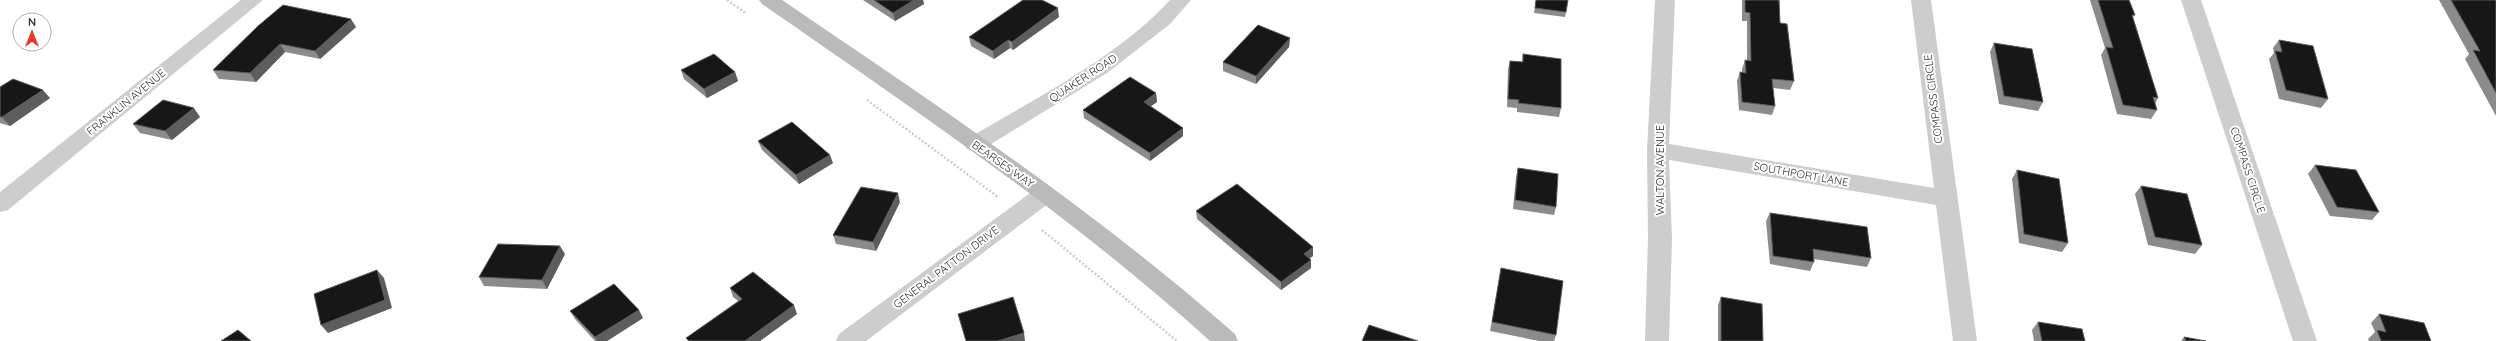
<svg xmlns="http://www.w3.org/2000/svg" width="2496" height="341" viewBox="0 0 2496 341" font-family="Quicksand,sans-serif">
	<style>
		.lines { fill: none; stroke-linecap: round; stroke-linejoin: round }
		.path { stroke: #cdcdcd; stroke-width: 2.5; stroke-dasharray: 2 2; stroke-linecap: butt }
		.street { fill: #cdcdcd; fill-rule: evenodd }
		.secondary { fill: #bababa; fill-rule: evenodd }
		.wall { fill: #8b8b8b }
		.shaded-wall { fill: #5d5d5d }
		.building { fill: #171717; stroke: #5d5d5d }
		.labels { text-anchor: middle; dominant-baseline: central; stroke-width: 4; stroke-linejoin: round; paint-order: stroke }
		.street-label { font-size: 11px; fill: #303030; stroke: #fff }
	</style>
	<rect width="100%" height="100%" fill="#fff"/>
	<g class="lines">
		<path class="path" d="M727,0l20,14
			M867,100l131,97
			M1042,230l135,111"/>
		<path class="street" d="M241,0h22l-255,210 -8,2v-20z
			M1170,0h21l-21,24 -63,49 -124,76 -8,3 -8,-3 -3,-5 3,-5c67,-40 151,-82 203,-139z
			M1655,0h20l-6,144 265,44 -23,-188h20l46,341h-24l-17,-136 -267,-45 3,79 -3,102h-24l3,-102 -1,-89z
			M2181,0h20l116,341h-24z
			M1045,186l8,2 3,6 -3,6 -187,141h-30l3,-7 198,-146z"/>
		<path class="secondary" d="M759,0h23c156,106 311,209 453,334l3,7h-28c-139,-126 -294,-230 -448,-337z"/>
	</g>
	<path class="wall" d="M863,0h60l1,4 -29,17z
		M1536,0l30,12 -1,5 -31,-4z
		M1742,0h37l1,23 14,58 -4,9 -17,-2 2,18 -3,9 -33,-5 -2,-29 3,-9h2v-3l3,-9 2,1v-40h-5z
		M2090,0h39l6,15 -2,2 25,81 -3,6 2,6 -6,9 -34,-5 -16,-59 4,-7z
		M2439,0h57v116l-31,-57 4,-5z
		M1059,17l-46,33 -3,-2 -16,11 -23,-13 -2,-9z
		M258,26l98,1 -36,32 -35,-7 -29,30 -37,-3 -6,-9z
		M1290,38l-1,9 -33,37 -33,-13v-9z
		M2279,40l49,59 -7,9 -42,-9 -10,-40 5,-6 -1,-5z
		M1994,43l49,59 -5,9 -39,-7 -9,-52z
		M1523,54l38,54 -2,9 -42,-5v-4l-10,-1 1,-38 2,-8 12,1z
		M681,70l54,2 3,9 -31,17 -23,-19z
		M0,87l50,11 -40,28 -10,-3z
		M1156,93l1,9 -7,5 33,21v8l-33,25 -66,-43 -1,-8z
		M200,117l-28,23 -32,-7 -7,-9z
		M758,141l75,22 -34,21 -37,-34z
		M2315,165l64,47 -7,8 -42,-4 -22,-42z
		M1518,168l38,39 -2,8 -41,-6 3,-32z
		M2017,170l51,73 -6,9 -43,-9 -7,-64z
		M2141,186l61,59 -7,9 -47,-9 -13,-51z
		M900,202l-24,49 -40,-7 -3,-9z
		M1196,211l117,36v9l-3,2 1,2v8l-30,22 -84,-71z
		M1770,213l101,45 -4,9 -53,-8v3l-4,9 -40,-7 -4,-43z
		M565,254l-18,35 -63,-3 -5,-9z
		M1500,277l56,58 -2,6h-15l-49,-10z
		M730,288l67,26 -37,27h-72l-2,-3 52,-37 -5,-4z
		M1721,297l42,44h-45v-36z
		M570,311l73,7 -36,23h-12l-20,-22z
		M2379,314l52,27h-62l-1,-2 7,-7 -4,-9z
		M2038,322l47,19h-51l-2,-11z
		M2184,337l22,4h-25z"/>
	<path class="shaded-wall" d="M914,0h9l1,4 -29,17 -2,-8z
		M1058,8l1,9 -46,33 -1,-8z
		M351,19l5,8 -36,32 -5,-8z
		M1290,38l-1,9 -33,37v-8z
		M1008,40l2,8 -16,11 -1,-8z
		M280,44l5,8 -29,30 -6,-9z
		M735,72l3,9 -31,17 -3,-9z
		M43,90l7,8 -40,28 -8,-9z
		M1156,93l1,9 -13,9v-9z
		M194,108l6,9 -28,23 -7,-9z
		M1183,128v8l-33,25v-8z
		M830,155l3,8 -34,21 -3,-9z
		M898,193l2,9 -24,49 -3,-9z
		M560,246l5,8 -18,35 -5,-9z
		M1313,247v9l-9,6v-8z
		M1311,260v8l-30,22v-8z
		M377,270l7,8 8,30 -64,25 -7,-8z
		M794,305l3,9 -37,27h-15z
		M639,310l4,8 -36,23h-10l-2,-4z
		M1024,333l1,8h-27z"/>
	<path class="building" d="M874,0h40l-21,13z
		M1023,0h19l16,8 -46,34 -4,-2 -15,11 -24,-14z
		M1536,0h32l-2,12 -31,-4z
		M1745,0h34l1,23 7,1 7,57 -22,-2 3,27 -33,-4 -2,-30 6,1 -1,-13 6,1 -1,-48 -5,-1z
		M2098,0h31l6,15h-3l26,83 -5,-1 4,13 -34,-5 -17,-58 7,1z
		M2451,0h45v93l-23,-43 7,1z
		M283,5l68,14 -36,32 -35,-7 -30,29 -37,-3 45,-44z
		M1258,25l32,13 -34,38 -33,-14z
		M2279,40l34,6 15,53 -42,-9 -11,-39 7,1z
		M1994,43l38,6 11,53 -39,-6z
		M714,54l21,18 -31,17 -23,-19z
		M1523,54l38,5v49l-43,-5 1,-3 -11,-1 2,-38 13,1z
		M1130,77l26,16 -12,9 39,26 -33,25 -67,-43z
		M13,79l30,11 -41,27h-2v-30z
		M163,100l31,8 -29,23 -32,-7z
		M792,122l38,33 -34,20 -38,-34z
		M2315,165l41,5 23,42 -42,-5z
		M1518,168l40,6 -2,33 -41,-7z
		M2017,170l42,9 9,64 -44,-9z
		M1237,184l76,63 -9,7 7,6 -30,22 -85,-71z
		M2141,186l46,8 15,51 -47,-8z
		M861,187l37,6 -25,49 -40,-7z
		M1770,213l97,14 4,31 -58,-9 1,13 -41,-6z
		M498,244l62,2 -18,34 -63,-3z
		M1501,268l62,13 -7,54 -64,-13z
		M377,270l8,30 -64,25 -7,-31z
		M753,272l41,33 -49,36h-56l-3,-3 56,-39 -12,-11z
		M614,284l25,26 -44,27 -25,-26z
		M1013,297l11,36 -26,8h-32l-8,-27z
		M1721,297l41,7 1,37h-42z
		M2379,314l45,9 7,18h-50l-4,-11 9,2z
		M2038,322l44,7 3,12h-43z
		M1369,325l49,16h-56z
		M238,330l13,11h-30z
		M2184,337l22,4h-20z"/>
	<g class="labels">
		<g class="street-label">
			<text transform="translate(1083 78) rotate(-33)">QUAKER ROAD</text>
			<text transform="translate(1933 99) rotate(-97)">COMPASS CIRCLE</text>
			<text transform="translate(126 102) rotate(-39)">FRANKLIN AVENUE</text>
			<text transform="translate(1003 164) rotate(35)">BEARSES WAY</text>
			<text transform="translate(1660 170) rotate(-90)">WALTON AVENUE</text>
			<text transform="translate(2248 170) rotate(72)">COMPASS CIRCLE</text>
			<text transform="translate(1801 174) rotate(10)">SOUTHPORT LANE</text>
			<text transform="translate(946 267) rotate(-37)">GENERAL PATTON DRIVE</text>
		</g>
	</g>
	<g transform="translate(32 32)"><circle r="19" fill="#ffffff" stroke="#acacac"/>
	<path d="M0-3L7 15L0 10L-7 15Z" fill="#ed3c2b"/>
	<text y="-6" font-size="11" font-weight="bold" text-anchor="middle" fill="#303030">N</text>
	</g>
</svg>
